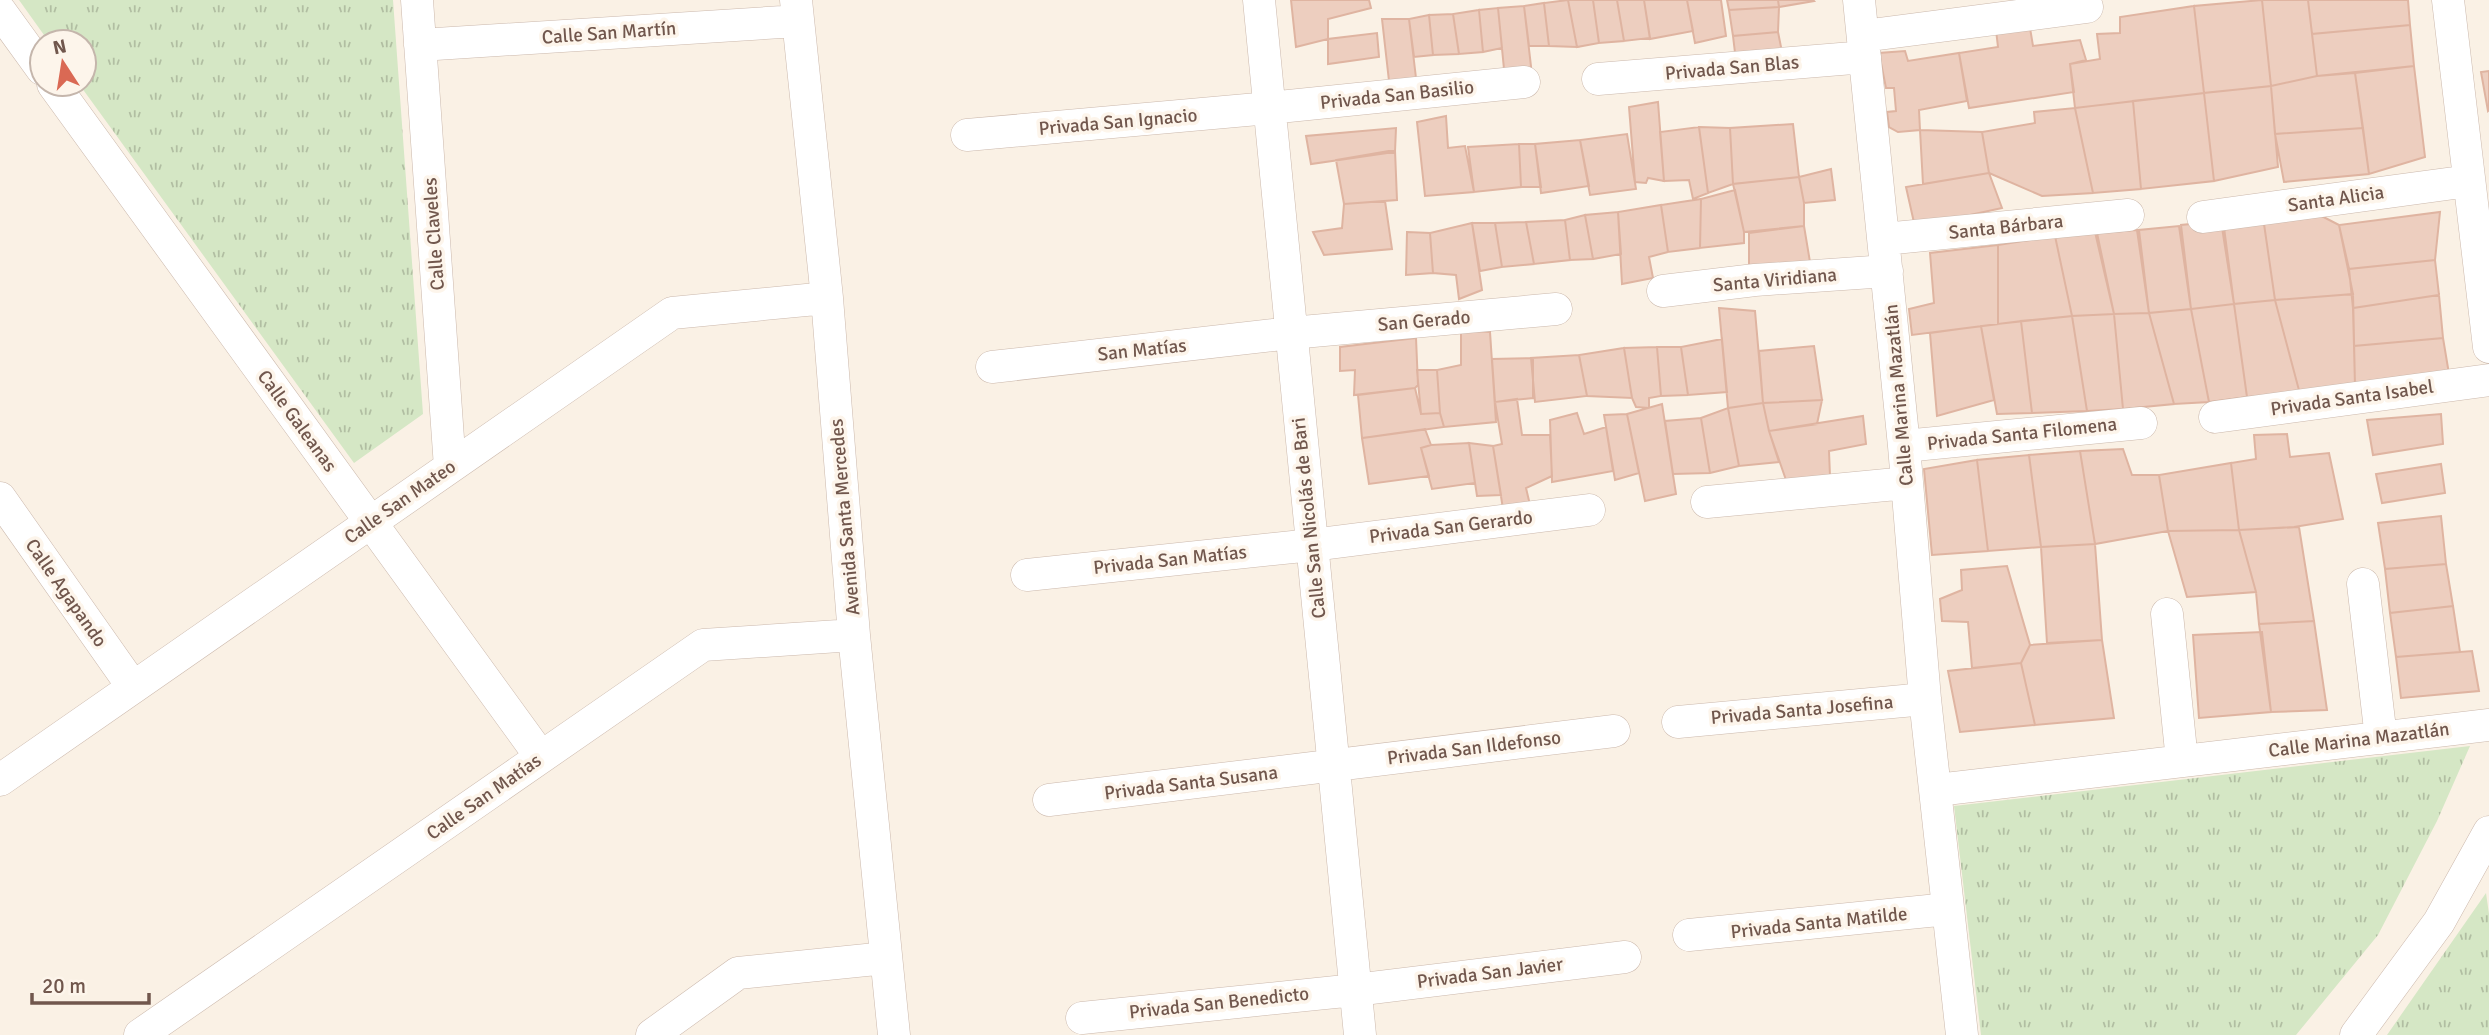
<svg xmlns="http://www.w3.org/2000/svg" width="2489" height="1035" viewBox="0 0 2489 1035" font-family="Signika,sans-serif">
	<style>
		.grass { fill: url(#grass-tufts) }
		.building { fill: #edcebf; stroke: #dfb4a1; stroke-width: 2 }
		.lines { fill: none; stroke-linecap: round; stroke-linejoin: round }
		.street-casing { stroke: #cbb8ac; stroke-width: 33 }
		.street { stroke: #fff; stroke-width: 32 }
		.labels { text-anchor: middle; dominant-baseline: central; stroke-width: 7; stroke-linejoin: round; paint-order: stroke }
		.street-label { font-size: 19px; fill: #71574d; stroke: #fdf5eb }
	</style>
	<defs>
		<pattern id="grass-tufts" width="24" height="20" patternUnits="userSpaceOnUse" patternTransform="scale(1.75)"><rect width="24" height="20" fill="#d5e7c5"/><path d="M3 7l-1-3M5 7V3M7 7l1-3M15 17l-1-3M17 17v-4M19 17l1-3" fill="none" stroke="#b1bea2"/></pattern>
	</defs>
	<rect width="100%" height="100%" fill="#faf1e5"/>
	<path class="grass" d="M19,0h374l30,414 -69,49 -275,-379h5v-42h-35z
		M2470,746l-33,75 -59,114 -82,100h-315l-27,-229z
		M2486,893l3,21v121h-102z"/>
	<path class="building" d="M1291,0h78l2,8 -43,11v20l-32,8z
		M1568,0l9,47 -28,-1 -5,-43z
		M1568,0h25l6,43 -22,4z
		M1593,0h24l7,41 -25,2z
		M1617,0h27l6,38 -26,3z
		M1644,0h43l6,31 -43,8z
		M1687,0h34l5,36 -31,7z
		M1727,0h51l1,7 -50,3z
		M1778,0h35l1,1 -35,6z
		M2262,0l9,86 -67,7 -10,-87z
		M2262,0h46l9,76 -46,10z
		M2308,0h100l2,25 -98,9z
		M1544,3l5,43h-20l-5,-40z
		M1524,6l8,69 -27,4 -7,-71z
		M2194,6l10,87 -129,15 -5,-44 30,-5 -3,-25 23,-1v-16z
		M1779,7l-1,25 -45,4 -4,-26z
		M1498,8l4,40 -19,4 -4,-42z
		M1479,10l4,42 -24,2 -6,-40z
		M1453,14l6,40 -26,1 -4,-40z
		M1429,15l4,40 -19,2 -5,-38z
		M1382,19h27l7,59 -27,3z
		M2029,22l4,24 47,-6 6,20 -16,4 4,28 -105,16 -10,-55 39,-6 -2,-17z
		M2410,25l4,41 -97,10 -5,-42z
		M1778,32l5,25 -47,4 -3,-25z
		M1377,33l2,24 -51,7v-25z
		M1905,51l3,10 51,-8 8,48 -48,9 1,20 -22,2 -9,-5 -2,-15 9,-1 -2,-23h-8l-7,-35z
		M2414,66l11,91 -56,17 -14,-101z
		M2489,71v39l-1,1 -7,-39z
		M2355,73l8,55 -88,6 -4,-48 46,-10z
		M2271,86l7,81 -64,14 -10,-88z
		M2204,93l10,88 -73,8 -8,-88z
		M2133,101l8,88 -48,4 -18,-85z
		M1658,102l6,79 -16,-3 -2,5 -11,-1 -6,-75z
		M2075,108l18,85 -51,3 -53,-23 -7,-41 53,-9 -1,-11z
		M1446,116l2,32 17,-2 9,46 -49,4 -8,-74z
		M1793,124l6,53 -66,7 -3,-56z
		M1699,127l31,1 3,56 -25,9z
		M1699,127l9,66 -15,6 -4,-19 -25,1 -4,-49z
		M1396,128l-1,24 -84,12 -5,-28z
		M2363,128l6,46 -85,8 -9,-48z
		M1920,130l62,2 7,41 -66,11z
		M1627,134l9,55 -46,6 -10,-55z
		M1580,140l9,46 -48,7 -6,-49z
		M1519,144h16l6,43h-20z
		M1519,144l2,43 -47,5 -6,-45z
		M1395,150l2,50 -53,4 -8,-44z
		M1831,169l4,31 -31,3 -5,-26z
		M1989,173l13,35 -87,19 -9,-40z
		M1799,177l5,26v23l-60,6 -11,-48z
		M1735,190l9,42v11l-44,5 1,-49z
		M1701,199l-1,49 -32,4 -7,-47z
		M1385,201l7,48 -68,6 -11,-23 29,-4 2,-24z
		M1661,205l7,47 -19,5 4,21 -31,6 -4,-72z
		M2310,210l29,15 14,69 -78,6 -12,-83z
		M1618,212l3,42 -28,5 -8,-44z
		M2440,212l-5,48 -86,9 -10,-44z
		M1585,215l8,44 -23,1 -5,-40z
		M2263,217l12,83 -41,4 -11,-84z
		M1565,220l5,40 -36,4 -8,-42z
		M2221,221l13,83 -43,5 -10,-84z
		M1526,222l8,42 -32,3 -7,-44z
		M1472,223l10,67 -23,9 -3,-24 -23,-2 -3,-40z
		M1472,223h23l7,44 -22,4z
		M1804,226l7,42 -62,6v-41z
		M2179,226l12,83 -42,4 -10,-83z
		M2137,230l12,83 -35,1 -17,-81z
		M1407,232l23,1 3,40 -27,2z
		M2095,232l19,82 -42,2 -17,-80z
		M2055,236l17,80 -74,8v-79z
		M1998,245v79l-86,11 -3,-26 25,-6 -4,-50z
		M2435,260l4,35 -86,13 -4,-39z
		M2353,294l2,92 -55,8 -25,-94z
		M2439,295l4,43 -89,8 -1,-38z
		M2275,300l25,94 -53,3 -13,-93z
		M2234,304l13,93 -38,5 -18,-93z
		M1719,308l36,3 8,92 -35,5z
		M2191,309l18,93 -35,2 -25,-91z
		M2149,313l25,91 -51,5 -9,-95z
		M2114,314l9,95 -36,2 -15,-95z
		M2072,316l15,95 -55,2 -11,-92z
		M2021,321l11,92 -35,1 -16,-88z
		M1981,326l13,74 -57,16 -7,-83z
		M1461,330l29,2 6,90 -52,5 -4,-14 -3,-43 24,-5z
		M1416,338l2,47 -3,3 -61,7 1,-25 -15,1v-24z
		M2443,338l6,36 -94,12 -1,-40z
		M1722,339l5,53 -39,3 -7,-48z
		M1814,346l8,54 -59,3 -4,-52z
		M1657,347l4,49 -12,2v10l-13,-1 -4,-9 -8,-50z
		M1657,347h24l7,48 -27,1z
		M1624,348l8,50 -45,-2 -8,-41z
		M1579,355l8,41 -52,6 -4,-44z
		M1533,358v40l-38,4 -3,-43z
		M1417,370h20l3,43 -19,1z
		M1415,388l6,26 19,-1 4,14 -82,11 -4,-43z
		M1517,399l5,36h28l2,41 -26,12 4,17 -27,4 -10,-63 9,-2 -7,-42z
		M1822,400l-5,24 -48,7 -6,-28z
		M1763,403l6,28 10,31 -40,4 -11,-58z
		M1662,404l14,90 -31,7 -18,-87z
		M1728,408l11,58 -29,7 -9,-55z
		M1577,413l7,21 22,-7 7,44 -61,11 -2,-62z
		M1627,414l12,59 -24,7 -11,-65z
		M2441,414l2,30 -70,11 -6,-35z
		M1863,416l3,28 -37,7 1,25 -44,4 -17,-49z
		M1701,418l9,55 -37,1 -8,-53z
		M1425,429l6,16 -10,3 8,28 -60,8 -7,-46z
		M2287,434l3,23 39,-4 14,66 -49,8 -55,3 -8,-67 25,-4 -2,-24z
		M1469,443l24,3 8,49 -24,1z
		M1469,443l6,40 -43,6 -11,-41 10,-3z
		M2123,449l9,26h27l9,56 -73,13 -15,-93z
		M2080,451l15,93 -54,3 -12,-92z
		M2029,455l12,92 -53,4 -11,-91z
		M1977,460l11,91 -56,4 -8,-86z
		M2231,463l8,67 -71,1 -9,-56z
		M2441,464l4,29 -63,10 -6,-29z
		M2441,516l5,48 -61,5 -7,-46z
		M2299,527l15,94 -55,3 -3,-32 -17,-62z
		M2239,530l17,62 -69,5 -19,-66z
		M2095,544l7,96 -55,3 -6,-96z
		M2446,564l7,42 -63,7 -5,-44z
		M2007,566l23,79 -9,18 -49,5 -4,-46 -26,-1 -2,-22 22,-9 -1,-20z
		M2453,606l7,46 -64,5 -6,-44z
		M2314,621l13,89 -56,2 -12,-88z
		M2262,632l9,80 -72,6 -6,-83z
		M2102,640l12,78 -79,7 -14,-62 9,-18z
		M2472,651l7,40 -78,7 -5,-41z
		M2021,663l14,62 -75,7 -12,-61z"/>
	<g class="lines">
		<defs>
			<path id="street" d="M417,0l33,467
				M796,0l31,298 27,337 40,400
				M1259,0l101,1035
				M1859,0l45,446 21,253 37,336
				M2448,0l41,347
				M0,11l42,58
				M1863,36l224,-29
				M420,45l378,-24
				M1598,79l267,-22
				M53,84l488,673
				M967,135l302,-27 255,-26
				M2203,217l266,-36
				M1884,239l244,-24
				M1663,291l92,-11 132,-9
				M992,367l299,-34 265,-24
				M2215,417l274,-37
				M1904,446l237,-23
				M0,498l133,189
				M1707,502l200,-19
				M1027,575l285,-30 277,-35
				M2363,584l18,154
				M2167,614l15,147
				M1678,722l247,-23
				M0,780l672,-467 155,-15
				M1937,790l552,-65
				M1049,800l565,-69
				M1689,935l259,-26
				M1082,1018l273,-28 270,-33
				M140,1035l563,-390 151,-10
				M652,1035l86,-62 148,-15
				M2356,1035l83,-113 50,-90"/>
		</defs>
		<use href="#street" class="street-casing"/>
		<use href="#street" class="street"/>
	</g>
	<g class="labels">
		<g class="street-label">
			<text transform="translate(609 33) rotate(-4)">Calle San Martín</text>
			<text transform="translate(1732 68) rotate(-5)">Privada San Blas</text>
			<text transform="translate(1397 95) rotate(-6)">Privada San Basilio</text>
			<text transform="translate(1118 122) rotate(-5)">Privada San Ignacio</text>
			<text transform="translate(2336 199) rotate(-8)">Santa Alicia</text>
			<text transform="translate(2006 227) rotate(-6)">Santa Bárbara</text>
			<text transform="translate(434 234) rotate(-94)">Calle Claveles</text>
			<text transform="translate(1775 280) rotate(-5)">Santa Viridiana</text>
			<text transform="translate(1424 321) rotate(-5)">San Gerado</text>
			<text transform="translate(1142 350) rotate(-6)">San Matías</text>
			<text transform="translate(1899 395) rotate(-95)">Calle Marina Mazatlán</text>
			<text transform="translate(2352 398) rotate(-8)">Privada Santa Isabel</text>
			<text transform="translate(297 421) rotate(54)">Calle Galeanas</text>
			<text transform="translate(2022 434) rotate(-6)">Privada Santa Filomena</text>
			<text transform="translate(400 502) rotate(-35)">Calle San Mateo</text>
			<text transform="translate(845 517) rotate(-95)">Avenida Santa Mercedes</text>
			<text transform="translate(1309 518) rotate(-96)">Calle San Nicolás de Bari</text>
			<text transform="translate(1451 527) rotate(-7)">Privada San Gerardo</text>
			<text transform="translate(1170 560) rotate(-6)">Privada San Matías</text>
			<text transform="translate(66 593) rotate(55)">Calle Agapando</text>
			<text transform="translate(1802 710) rotate(-5)">Privada Santa Josefina</text>
			<text transform="translate(2359 740) rotate(-7)">Calle Marina Mazatlán</text>
			<text transform="translate(1474 748) rotate(-7)">Privada San Ildefonso</text>
			<text transform="translate(1191 783) rotate(-7)">Privada Santa Susana</text>
			<text transform="translate(484 797) rotate(-35)">Calle San Matías</text>
			<text transform="translate(1819 923) rotate(-6)">Privada Santa Matilde</text>
			<text transform="translate(1490 973) rotate(-7)">Privada San Javier</text>
			<text transform="translate(1219 1003) rotate(-6)">Privada San Benedicto</text>
		</g>
	</g>
	<g transform="translate(63 63) rotate(348)"><circle r="33" fill="#fdf5eb" stroke="#c5b6ac" stroke-width="2"/>
	<path d="M0-5L12 26L0 18L-12 26Z" fill="#da6954"/>
	<text y="-10" font-size="19" font-weight="bold" text-anchor="middle" fill="#71574d">N</text>
	</g>
	<path d="M32 993v10h117v-10" fill="none" stroke="#71574d" stroke-width="3.5"/>
	<text x="42" y="993" font-size="21" fill="#71574d" stroke="#fdf5eb" stroke-width="5" paint-order="stroke">20 m</text>
</svg>
